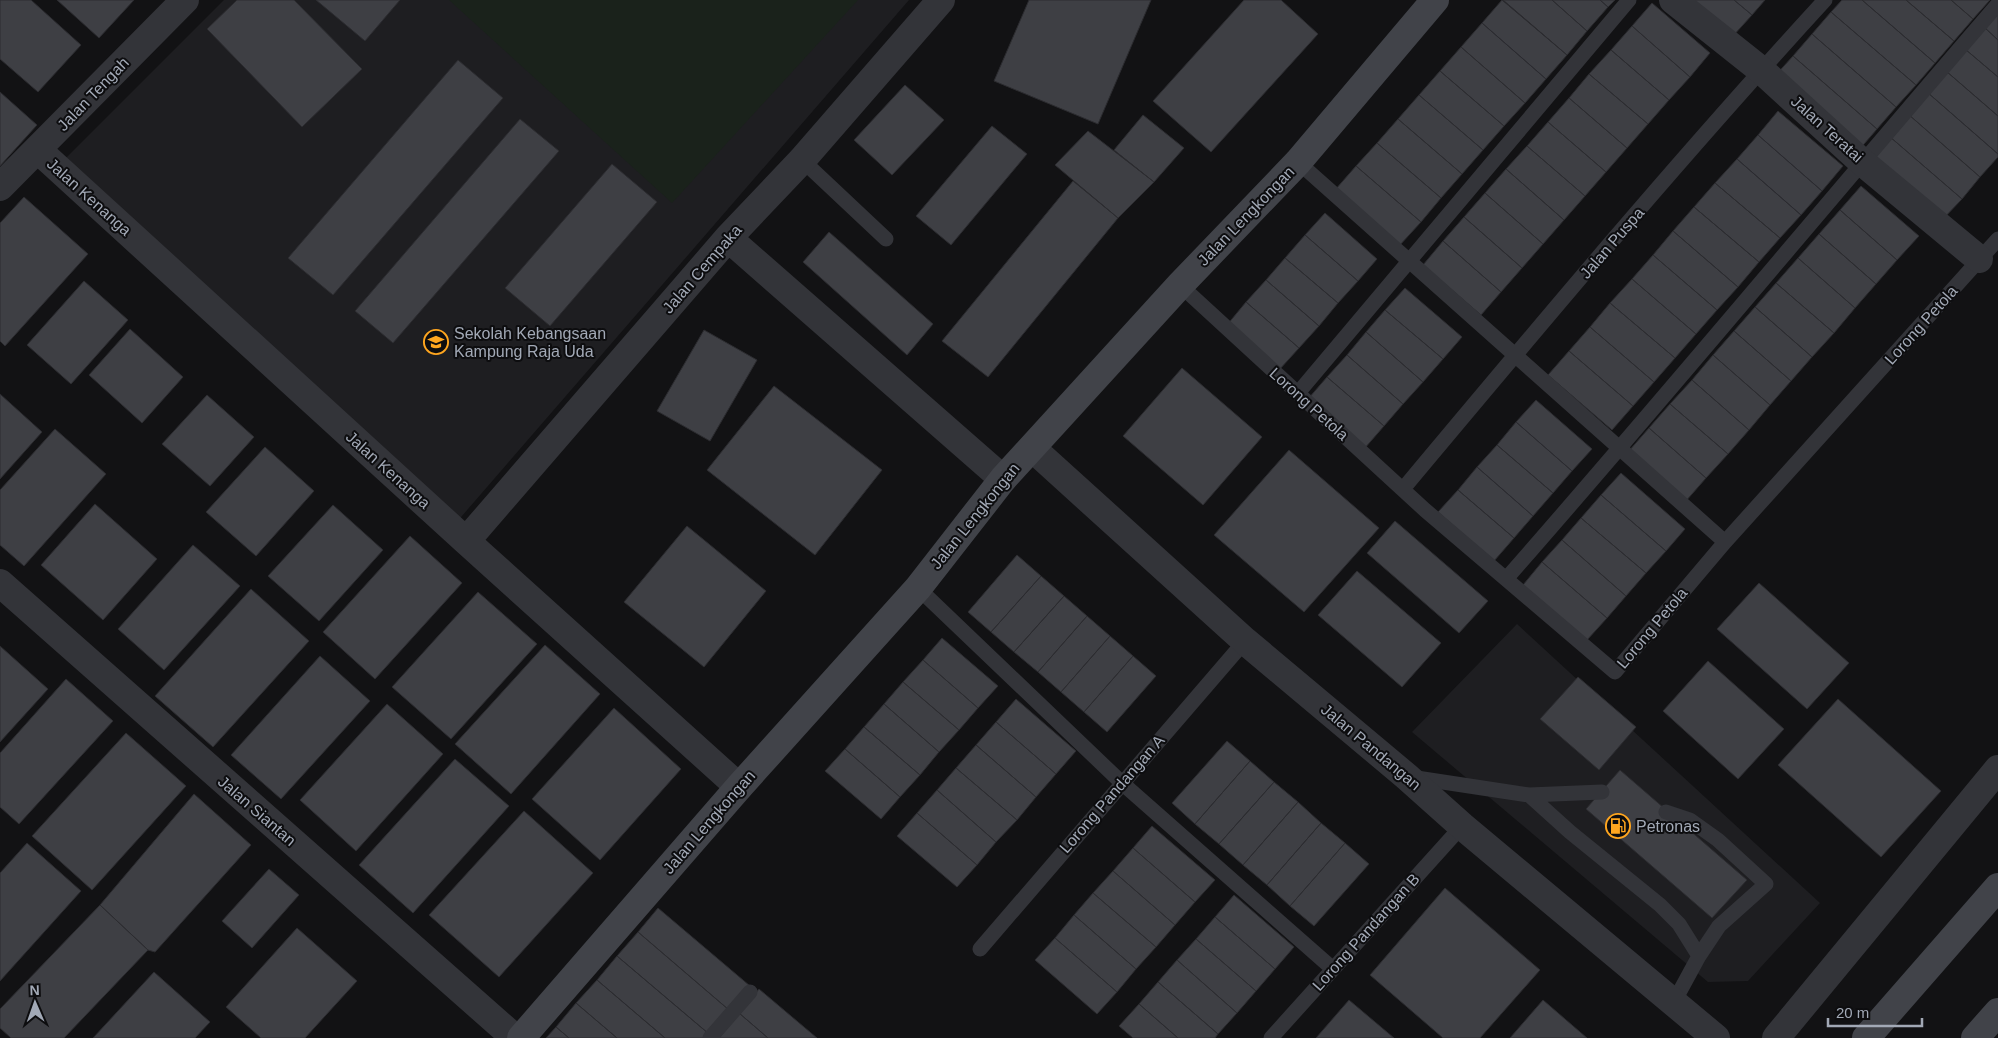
<svg xmlns="http://www.w3.org/2000/svg" width="1998" height="1038" viewBox="0 0 1998 1038" font-family="Helvetica,sans-serif">
	<style>
		.built { fill: #1e1e21 }
		.green { fill: #1a221b }
		.building { fill: #3e3f44; stroke: #2c2c30 }
		.lines { fill: none; stroke-linecap: round; stroke-linejoin: round }
		.lane { stroke: #333439; stroke-width: 15 }
		.street { stroke: #333439; stroke-width: 28 }
		.secondary { stroke: #414349; stroke-width: 28 }
		.labels { text-anchor: middle; dominant-baseline: central; stroke-width: 4; stroke-linejoin: round; paint-order: stroke }
		.street-label { font-size: 16px; fill: #a2a9b6; stroke: #0d0d0f }
		.poi-label { font-size: 16px; fill: #a2a9b6; stroke: #0d0d0f; text-anchor: start }
	</style>
	<rect width="100%" height="100%" fill="#121214"/>
	<path class="built" d="M224,0h685l-454,524 -391,-364z
		M1517,624l303,279 -72,78 -40,1 -296,-250z"/>
	<path class="green" d="M449,0h409l-186,203z"/>
	<path class="building" d="M0,0h31l50,45 -43,47 -38,-33z
		M57,0h77l-35,38z
		M237,0h57l68,69 -60,58 -95,-98z
		M316,0h84l-35,41z
		M1029,0h122l-53,124 -104,-43z
		M1244,0h37l37,34 -107,118 -58,-51z
		M1502,0l65,55 -21,24 -64,-56z
		M1503,0h49l35,31 -20,24z
		M1552,0h48l8,7 -21,24z
		M1600,0h15l-7,7z
		M1689,0h45l18,15 -20,22z
		M1734,0h31l-13,15z
		M1842,0h20l73,63 -19,22 -85,-73z
		M1862,0h44l48,41 -19,22z
		M1906,0h45l22,19 -19,22z
		M1951,0h39l-17,19z
		M1652,3l58,50 -20,24 -58,-51z
		M1998,11v29l-14,-13z
		M1831,12l85,73 -20,22 -84,-73z
		M1482,23l64,56 -21,24 -64,-56z
		M1632,26l58,51 -21,23 -58,-50z
		M1984,27l14,13v37l-33,-28z
		M1812,34l84,73 -19,22 -84,-73z
		M1461,47l64,56 -21,23 -64,-55z
		M1965,49l33,28v39l-52,-45z
		M1611,50l58,50 -21,24 -59,-50z
		M1793,56l84,73 -19,22 -85,-73z
		M458,60l45,38 -170,197 -45,-37z
		M1440,71l64,55 -21,24 -64,-55z
		M1946,71l52,45v38l-71,-62z
		M1589,74l59,50 -21,24 -58,-50z
		M905,85l39,35 -52,55 -38,-35z
		M0,92l37,33 -37,41z
		M1927,92l71,62v3l-18,20 -72,-63z
		M1419,95l64,55 -21,24 -64,-55z
		M1569,98l58,50 -21,24 -58,-50z
		M1778,111l65,55 -21,25 -64,-56z
		M1908,114l72,63 -18,22 -73,-63z
		M1143,115l41,33 -30,34 -40,-32z
		M520,119l39,32 -166,192 -38,-32z
		M1398,119l64,55 -21,24 -64,-55z
		M1548,122l58,50 -21,24 -58,-50z
		M992,126l35,28 -76,91 -35,-29z
		M1088,131l66,51 -36,36 -63,-53z
		M1758,135l64,56 -21,24 -64,-56z
		M1889,136l73,63 -20,21 -72,-62z
		M1377,143l64,55 -20,24 -65,-56z
		M1527,146l58,50 -21,24 -58,-51z
		M1737,159l64,56 -21,23 -65,-55z
		M612,164l45,38 -107,124 -45,-38z
		M1356,166l65,56 -22,24 -64,-56z
		M1506,169l58,51 -21,24 -58,-51z
		M1073,181l45,37 -130,159 -46,-36z
		M1715,183l65,55 -21,24 -65,-55z
		M1861,186l58,50 -22,24 -57,-50z
		M1485,193l58,51 -21,24 -58,-51z
		M24,197l64,57 -83,92 -5,-5v-118z
		M1694,207l65,55 -21,25 -65,-56z
		M1840,210l57,50 -21,24 -57,-50z
		M1325,213l52,46 -19,22 -53,-46z
		M1464,217l58,51 -21,24 -58,-51z
		M1673,231l65,56 -21,23 -64,-55z
		M829,232l104,92 -26,31 -104,-93z
		M1819,234l57,50 -21,24 -57,-50z
		M1305,235l53,46 -20,22 -53,-45z
		M1443,241l58,51 -20,23 -58,-50z
		M1653,255l64,55 -21,24 -64,-55z
		M1285,258l53,45 -19,23 -53,-46z
		M1798,258l57,50 -21,25 -58,-50z
		M1632,279l64,55 -21,24 -65,-55z
		M1266,280l53,46 -20,22 -53,-46z
		M84,281l44,39 -57,64 -44,-39z
		M1776,283l58,50 -22,24 -57,-50z
		M1405,288l57,49 -19,22 -58,-49z
		M1246,302l53,46 -20,22 -52,-45z
		M1610,303l65,55 -21,24 -64,-55z
		M1755,307l57,50 -21,24 -57,-50z
		M1385,310l58,49 -20,23 -57,-50z
		M1590,327l64,55 -21,24 -64,-55z
		M130,329l53,48 -41,46 -53,-48z
		M704,330l53,30 -47,81 -53,-30z
		M1734,331l57,50 -21,24 -57,-50z
		M1366,332l57,50 -20,22 -56,-49z
		M1569,351l64,55 -21,24 -64,-55z
		M1347,355l56,49 -19,22 -57,-49z
		M1713,355l57,50 -21,25 -57,-50z
		M1182,368l80,69 -59,68 -80,-69z
		M1327,377l57,49 -20,23 -56,-50z
		M1692,380l57,50 -21,24 -58,-50z
		M774,386l108,84 -67,85 -108,-85z
		M0,394l42,38 -42,47z
		M207,395l47,42 -44,49 -48,-42z
		M1536,400l56,49 -20,22 -56,-49z
		M1670,404l58,50 -22,24 -57,-50z
		M1516,422l56,49 -19,22 -56,-48z
		M1649,428l57,50 -21,24 -57,-50z
		M55,429l51,45 -82,92 -24,-21v-55z
		M1497,445l56,48 -20,23 -56,-49z
		M265,447l49,44 -58,65 -50,-44z
		M1289,450l90,78 -75,84 -90,-77z
		M1477,467l56,49 -19,22 -56,-48z
		M1621,473l64,56 -19,22 -65,-56z
		M1458,490l56,48 -20,23 -56,-49z
		M1601,495l65,56 -20,22 -65,-55z
		M95,504l62,55 -54,61 -62,-55z
		M333,505l50,45 -64,71 -51,-45z
		M1581,518l65,55 -20,23 -64,-56z
		M1395,521l93,80 -29,32 -92,-80z
		M687,526l79,65 -62,76 -80,-65z
		M410,536l52,47 -87,96 -52,-47z
		M1562,540l64,56 -19,22 -65,-56z
		M193,545l47,41 -76,84 -46,-41z
		M1017,555l24,21 -50,56 -23,-20z
		M1542,562l65,56 -20,22 -64,-55z
		M1357,571l84,72 -39,44 -84,-72z
		M1041,576l23,20 -50,56 -23,-20z
		M1759,583l90,80 -42,46 -90,-80z
		M251,589l58,52 -96,106 -58,-51z
		M478,592l59,52 -86,95 -59,-52z
		M1064,596l23,20 -49,56 -24,-20z
		M1087,616l23,20 -49,56 -23,-20z
		M1110,636l23,20 -49,56 -23,-20z
		M942,638l56,48 -20,22 -55,-48z
		M545,645l55,49 -89,100 -56,-50z
		M0,646l48,43 -48,53z
		M320,656l50,45 -89,98 -50,-44z
		M1133,656l23,20 -49,56 -23,-20z
		M923,660l55,48 -19,22 -56,-48z
		M1708,661l76,68 -46,50 -75,-68z
		M1578,677l58,50 -37,43 -59,-51z
		M66,679l47,42 -94,103 -19,-17v-54z
		M903,682l56,48 -20,22 -55,-48z
		M1016,699l60,52 -20,23 -60,-52z
		M1838,699l103,92 -60,66 -103,-92z
		M387,704l56,50 -87,97 -56,-51z
		M884,704l55,48 -19,23 -56,-48z
		M614,708l67,61 -81,91 -68,-61z
		M996,722l60,52 -20,23 -60,-52z
		M864,727l56,48 -20,22 -55,-48z
		M126,733l60,53 -94,104 -60,-54z
		M1227,741l23,20 -55,63 -23,-21z
		M976,745l60,52 -19,23 -61,-52z
		M845,749l55,48 -19,22 -56,-48z
		M455,759l54,47 -96,107 -54,-48z
		M1250,761l24,21 -55,62 -24,-20z
		M956,768l61,52 -21,22 -59,-52z
		M1620,770l127,110 -35,38 -126,-109z
		M1274,782l24,20 -55,63 -24,-21z
		M937,790l59,52 -19,23 -60,-52z
		M194,794l57,51 -96,107 -7,-2 -48,-45z
		M1298,802l23,21 -54,62 -24,-20z
		M524,811l69,62 -94,104 -70,-62z
		M917,813l60,52 -20,22 -60,-51z
		M1321,823l24,20 -55,63 -23,-21z
		M1152,826l63,54 -20,22 -62,-54z
		M27,843l54,48 -81,90v-108z
		M1345,843l24,21 -55,62 -24,-20z
		M1133,848l62,54 -20,23 -62,-54z
		M269,869l30,26 -47,53 -30,-27z
		M1113,871l62,54 -19,22 -63,-54z
		M1445,888l95,82 -60,68h-37l-73,-63z
		M1093,893l63,54 -20,22 -62,-54z
		M1234,895l60,52 -19,22 -60,-52z
		M100,905l48,45 -84,88h-53l-11,-10v-19z
		M658,908l92,78 -21,24 -91,-78z
		M1074,915l62,54 -19,23 -62,-54z
		M1215,917l60,52 -19,22 -60,-52z
		M297,928l60,53 -52,57h-44l-35,-31z
		M638,932l91,78 -20,24 -92,-78z
		M1055,938l62,54 -20,22 -62,-54z
		M1196,939l60,52 -19,22 -60,-53z
		M617,956l92,78 -4,4h-40l-68,-58z
		M1177,960l60,53 -19,21 -60,-52z
		M154,972l56,50 -15,16h-102z
		M597,980l68,58h-48l-41,-35z
		M1158,982l60,52 -3,4h-37l-39,-34z
		M759,989l58,49h-49l-29,-25z
		M1349,1000l45,38h-78z
		M1543,1000l44,38h-77z
		M576,1003l41,35h-48l-13,-11z
		M1139,1004l39,34h-45l-14,-12z
		M739,1013l29,25h-49z
		M556,1027l13,11h-23z"/>
	<g class="lines">
		<path class="lane" d="M802,160l84,79
			M1298,162l427,380
			M1180,285l245,225 190,162 110,-130 273,-303
			M1298,393l331,-393
			M1403,489c138,-165 276,-330 422,-489
			M1506,579c166,-189 327,-384 492,-575
			M918,588l204,195 211,186
			M1410,777l119,18 41,37 90,73 19,19 20,32 -25,46
			M1529,795l73,-3
			M1666,812l24,8 28,20 48,44 -47,42 -20,30
			M980,949l265,-308
			M710,1038l40,-46
			M1271,1038l191,-212"/>
		<path class="street" d="M1673,0l88,70 101,92 117,97
			M38,150l428,391 273,246
			M0,187l185,-187
			M728,238l275,241
			M1032,448l213,193 161,135 56,50 254,212
			M466,541l262,-303 74,-78 139,-160
			M0,583l515,455
			M1776,1038l222,-269"/>
		<path class="secondary" d="M521,1038l218,-251 179,-199 85,-109 177,-194 118,-123 137,-162
			M1866,1038l132,-151
			M1975,1038l23,-26"/>
	</g>
	<defs>
		<symbol id="school-ring" viewBox="-11 -11 22 22"><circle r="9.5" fill="#0d0d0f" stroke="#ffa61f" stroke-width="1.5"/><path d="M0-5L7-2L0 1L-7-2ZM-4 1L0 2.5L4 1V4Q0 6-4 4Z" fill="#ffa61f"/></symbol>
		<symbol id="fuel-ring" viewBox="-11 -11 22 22"><circle r="9.5" fill="#0d0d0f" stroke="#ffa61f" stroke-width="1.5"/><path d="M-5.5-6h7V0h2V4h1.3V-2.5L3-4.5l.8-.8L6-3V5H2.5V1h-1V6h-7ZM-4.2-4.7v3.2H.2V-4.7Z" fill="#ffa61f"/></symbol>
	</defs>
	<g fill-rule="evenodd">
		<use href="#school-ring" x="422" y="328" width="28" height="28"/>
		<use href="#fuel-ring" x="1604" y="812" width="28" height="28"/>
	</g>
	<g class="labels">
		<g class="street-label">
			<text transform="translate(93 94) rotate(-46)">Jalan Tengah</text>
			<text transform="translate(1827 129) rotate(42)">Jalan Teratai</text>
			<text transform="translate(89 197) rotate(42)">Jalan Kenanga</text>
			<text transform="translate(1246 216) rotate(-46)">Jalan Lengkongan</text>
			<text transform="translate(1612 243) rotate(-49)">Jalan Puspa</text>
			<text transform="translate(702 269) rotate(-49)">Jalan Cempaka</text>
			<text transform="translate(1921 325) rotate(-48)">Lorong Petola</text>
			<text transform="translate(1309 404) rotate(42)">Lorong Petola</text>
			<text transform="translate(388 470) rotate(42)">Jalan Kenanga</text>
			<text transform="translate(975 516) rotate(-51)">Jalan Lengkongan</text>
			<text transform="translate(1652 628) rotate(-50)">Lorong Petola</text>
			<text transform="translate(1371 747) rotate(40)">Jalan Pandangan</text>
			<text transform="translate(1112 794) rotate(-49)">Lorong Pandangan A</text>
			<text transform="translate(257 811) rotate(41)">Jalan Siantan</text>
			<text transform="translate(709 822) rotate(-49)">Jalan Lengkongan</text>
			<text transform="translate(1366 932) rotate(-48)">Lorong Pandangan B</text>
		</g>
		<g class="poi-label">
			<text x="454" y="333">Sekolah Kebangsaan<tspan x="454" dy="18">Kampung Raja Uda</tspan></text>
			<text x="1636" y="826">Petronas</text>
		</g>
	</g>
	<g transform="translate(35 1003) rotate(358)" stroke="#0d0d0f" stroke-width="4" paint-order="stroke">
	<path d="M0-4L9 19L0 12L-9 19Z" fill="#a2a9b6"/>
	<text y="-8" font-size="14" font-weight="bold" text-anchor="middle" fill="#a2a9b6">N</text>
	</g>
	<path d="M1828 1018v8h94v-8" fill="none" stroke="#a2a9b6" stroke-width="2.5"/>
	<text x="1836" y="1018" font-size="15" fill="#a2a9b6" stroke="#0d0d0f" stroke-width="4" paint-order="stroke">20 m</text>
</svg>
